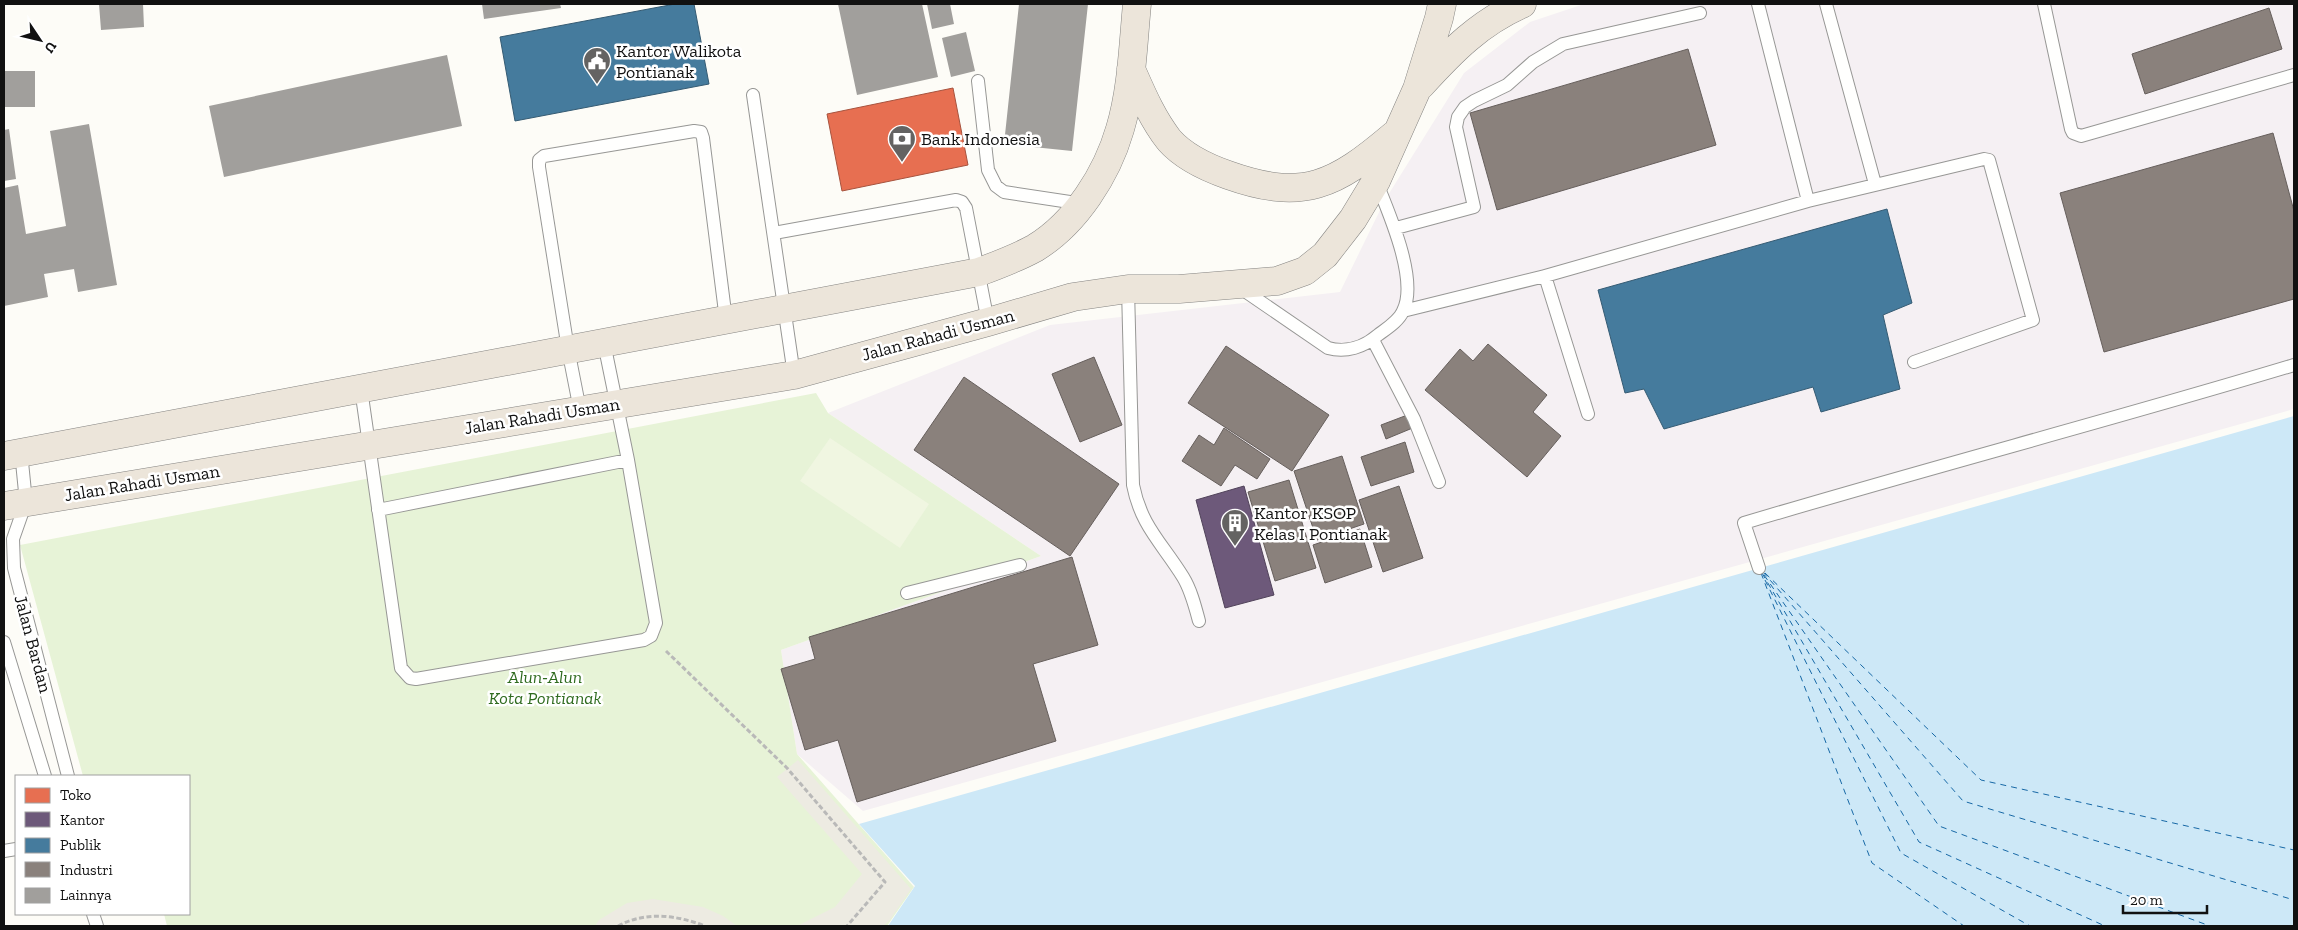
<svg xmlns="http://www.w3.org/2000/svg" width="2298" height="930" viewBox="0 0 2298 930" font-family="'Zilla Slab',serif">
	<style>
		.industrial { fill: #f5f0f3 }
		.green { fill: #e7f3d7 }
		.pitch { fill: #f0f6e1 }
		.plaza { fill: #edebe2 }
		.water { fill: #cde8f7 }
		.shops { fill: #e76f51; stroke: #a7533e }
		.offices { fill: #6d597a; stroke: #51435a }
		.public { fill: #457b9d; stroke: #355b73 }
		.industry { fill: #8a817c; stroke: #665f5c }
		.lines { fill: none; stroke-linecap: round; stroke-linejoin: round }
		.ferry { stroke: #1768a6; stroke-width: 1; stroke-dasharray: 6 5; stroke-linecap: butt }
		.building { fill: #a19f9c }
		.service-casing { stroke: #979795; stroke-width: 14 }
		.trunk-casing { stroke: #858482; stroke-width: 29 }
		.path { stroke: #b9b9b8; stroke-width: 3; stroke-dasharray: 5 2.5; stroke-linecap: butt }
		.service { stroke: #fffffe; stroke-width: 12 }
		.trunk { stroke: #ece5da; stroke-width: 28 }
		.labels { text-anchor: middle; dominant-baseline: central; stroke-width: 5; stroke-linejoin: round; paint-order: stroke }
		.poi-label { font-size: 18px; fill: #111; stroke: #fff; text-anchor: start }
		.street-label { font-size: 18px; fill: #111; stroke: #fff }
		.park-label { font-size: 18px; font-style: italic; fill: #2f6b1f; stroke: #fff }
	</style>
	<rect width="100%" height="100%" fill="#fdfcf7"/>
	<path class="industrial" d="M1584,4h710v405l-1431,402 -66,-57 -16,-104 260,-94 -213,-143 222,-88 290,-33 45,-92 79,-127 66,-51z"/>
	<path class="green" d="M816,393l12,20 213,143 -260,94 16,104 117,133 -27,39h-720l-3,-12h25v-138h-106l-63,-231z"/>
	<path class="pitch" d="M830,438l99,66 -29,44 -100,-67z"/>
	<path class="plaza" d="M798,760l113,129 -22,32 -6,5h-86l38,-19 27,-33 -85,-97z
		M653,899l50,8 20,9 14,10h-142l4,-6 28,-17z"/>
	<path class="water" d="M2294,416v510h-1406l27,-40 -56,-62z"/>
	<path class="shops" d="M953,88l15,77 -126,26 -15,-77z"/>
	<path class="offices" d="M1244,486l30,109 -49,13 -29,-108z"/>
	<path class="public" d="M675,4h19l15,80 -194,37 -15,-84z
		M1887,209l25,94 -29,12 17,74 -79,23 -8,-25 -149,42 -20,-40 -19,4 -27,-103z"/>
	<path class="industry" d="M2269,8l13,41 -137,45 -13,-40z
		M1688,49l28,96 -219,65 -27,-97z
		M2273,133l21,78v88l-190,53 -44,-159z
		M1488,344l59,51 -14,17 28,24 -34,41 -102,-87 35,-41 13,12z
		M1226,346l103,69 -37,56 -104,-68z
		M1094,357l28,68 -42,17 -28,-68z
		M964,377l155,107 -49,72 -156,-106z
		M1410,414l5,13 -29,12 -5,-14z
		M1224,428l46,31 -13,20 -22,-14 -14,21 -39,-25 17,-26 15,10z
		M1405,442l9,30 -43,14 -10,-29z
		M1342,456l22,68 -47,16 -23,-69z
		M1289,480l27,88 -41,13 -27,-89z
		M1399,486l24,72 -40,14 -24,-72z
		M1360,529l12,38 -47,16 -12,-38z
		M1072,557l26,88 -65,19 23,77 -199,61 -19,-62 -33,10 -24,-81 34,-10 -6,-22z"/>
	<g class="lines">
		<path class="ferry" d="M1763,572l200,229 331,99
			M1761,573l111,290 92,63
			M1762,573l157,269 186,84
			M1765,573l216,207 313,70
			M1764,575l175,251 271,100
			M1765,580l136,273 129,73"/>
	</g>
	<path class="building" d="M99,4h44l1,23 -43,3z
		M482,4h78l1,4 -77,11z
		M838,4h84l16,73 -81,18z
		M927,4h23l4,20 -22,5z
		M1019,4h69l-16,147 -68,-7z
		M966,32l9,39 -24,6 -9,-39z
		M447,55l15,71 -238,51 -15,-71z
		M4,71h31v36h-31z
		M89,124l28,161 -39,7 -4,-23 -30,5 4,23 -44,9v-118l14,-3 8,49 40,-8 -16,-95z
		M9,129l7,50 -12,2v-51z"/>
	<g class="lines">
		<defs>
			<path id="service" d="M1758,4l50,197
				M1826,4l49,180
				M2044,4l27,125 2,4 8,3 213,-61
				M978,81l10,89 8,16 8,6 79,12
				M753,95l41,280
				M1396,228l78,-21 -18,-80 2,-10 7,-10 9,-6 33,-16 26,-23 30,-18 137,-31
				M774,233l182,-33 6,2 4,6 22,114
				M1545,276l43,138
				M1239,287l89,61c18,5 36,-1 50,-13 8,-6 21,-14 25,-24 16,-31 -15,-100 -27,-130
				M1128,289l5,196c8,41 29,58 50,92 8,13 12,29 16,44
				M1403,311l142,-35 263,-75 176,-42 5,1 44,160 -119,42
				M1373,340l41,79 25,63
				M361,389l40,279 9,10 6,1 228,-39 7,-4 5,-13 -28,-163 -24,-117
				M580,410l-12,-61 -29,-182v-7l5,-4 150,-25 7,1 2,6 23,182
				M21,452l5,50 -13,37 1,29 54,208
				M378,510l250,-50
				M1759,568l-15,-45c183,-55 368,-103 550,-158
				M907,593l113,-28
				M4,642l41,134
				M4,851l12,-2
				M93,914l4,12"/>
			<path id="trunk" d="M1131,69c11,25 21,49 38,71 14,16 39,28 59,35 76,27 107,10 166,-40
				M1421,85c31,-34 58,-62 101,-81
				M4,456l975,-184c19,-7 38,-14 56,-24 41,-25 72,-74 85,-119 12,-40 13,-84 17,-125
				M4,506l790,-131 194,-53 85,-25 55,-8h51l98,-8 28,-10 20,-16 28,-36 23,-38 41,-92 22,-71 3,-14"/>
		</defs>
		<use href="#service" class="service-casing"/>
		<use href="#trunk" class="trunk-casing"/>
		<path class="path" d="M666,651l121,117 98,114 -38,44
			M618,926c28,-15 58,-11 87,0"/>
		<use href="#service" class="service"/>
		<use href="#trunk" class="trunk"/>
	</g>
	<defs>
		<symbol id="civic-pin" viewBox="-11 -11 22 30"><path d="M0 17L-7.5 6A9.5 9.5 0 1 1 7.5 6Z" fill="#646362" stroke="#fff"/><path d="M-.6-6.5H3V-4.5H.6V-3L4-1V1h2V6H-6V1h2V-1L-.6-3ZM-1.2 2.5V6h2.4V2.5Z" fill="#fff"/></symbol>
		<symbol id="bank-pin" viewBox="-11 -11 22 30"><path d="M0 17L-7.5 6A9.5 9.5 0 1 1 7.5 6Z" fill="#646362" stroke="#fff"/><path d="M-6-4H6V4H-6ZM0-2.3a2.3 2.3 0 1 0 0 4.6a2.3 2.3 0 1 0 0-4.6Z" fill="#fff"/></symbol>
		<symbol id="building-pin" viewBox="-11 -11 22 30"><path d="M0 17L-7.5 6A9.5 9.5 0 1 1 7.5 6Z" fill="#646362" stroke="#fff"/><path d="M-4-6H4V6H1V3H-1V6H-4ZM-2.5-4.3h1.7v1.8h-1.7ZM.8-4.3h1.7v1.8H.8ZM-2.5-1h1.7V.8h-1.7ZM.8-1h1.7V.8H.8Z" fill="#fff"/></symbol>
	</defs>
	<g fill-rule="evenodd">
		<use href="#civic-pin" x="581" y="45" width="32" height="43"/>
		<use href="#bank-pin" x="886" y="123" width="32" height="43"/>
		<use href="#building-pin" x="1219" y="507" width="32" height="43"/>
	</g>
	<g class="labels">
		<g class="poi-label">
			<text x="616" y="51">Kantor Walikota<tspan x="616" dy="21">Pontianak</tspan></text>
			<text x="921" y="139">Bank Indonesia</text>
			<text x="1254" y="513">Kantor KSOP<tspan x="1254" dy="21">Kelas I Pontianak</tspan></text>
		</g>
		<g class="street-label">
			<text transform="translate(938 335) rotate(-15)">Jalan Rahadi Usman</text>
			<text transform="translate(542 416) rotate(-9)">Jalan Rahadi Usman</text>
			<text transform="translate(142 483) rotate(-9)">Jalan Rahadi Usman</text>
			<text transform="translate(33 644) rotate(75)">Jalan Bardan</text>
		</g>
		<g class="park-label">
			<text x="545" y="677">Alun-Alun<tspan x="545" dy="21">Kota Pontianak</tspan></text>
		</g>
	</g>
	<rect width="2298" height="930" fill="none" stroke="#111111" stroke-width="10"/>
	<rect x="15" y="775" width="175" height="140" fill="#ffffff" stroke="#a0a0a0"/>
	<rect x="25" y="788" width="25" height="15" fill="#e76f51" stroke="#a0a0a0"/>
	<text x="60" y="800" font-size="15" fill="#111111">Toko</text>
	<rect x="25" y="812" width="25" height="15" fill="#6d597a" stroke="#a0a0a0"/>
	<text x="60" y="825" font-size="15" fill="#111111">Kantor</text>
	<rect x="25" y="838" width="25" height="15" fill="#457b9d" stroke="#a0a0a0"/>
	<text x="60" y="850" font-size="15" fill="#111111">Publik</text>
	<rect x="25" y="862" width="25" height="15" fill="#8a817c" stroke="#a0a0a0"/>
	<text x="60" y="875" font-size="15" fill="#111111">Industri</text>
	<rect x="25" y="888" width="25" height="15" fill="#a19f9c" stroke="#a0a0a0"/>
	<text x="60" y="900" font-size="15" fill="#111111">Lainnya</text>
	<g transform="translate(40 40) rotate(125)" stroke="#ffffff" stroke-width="4" paint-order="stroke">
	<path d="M0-4L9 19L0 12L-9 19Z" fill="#111111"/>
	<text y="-8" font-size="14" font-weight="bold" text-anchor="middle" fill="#111111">U</text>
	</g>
	<path d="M2123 905v8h84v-8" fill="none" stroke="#111111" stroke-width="2.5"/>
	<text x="2130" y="905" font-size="15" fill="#111111" stroke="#ffffff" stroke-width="4" paint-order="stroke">20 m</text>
</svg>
